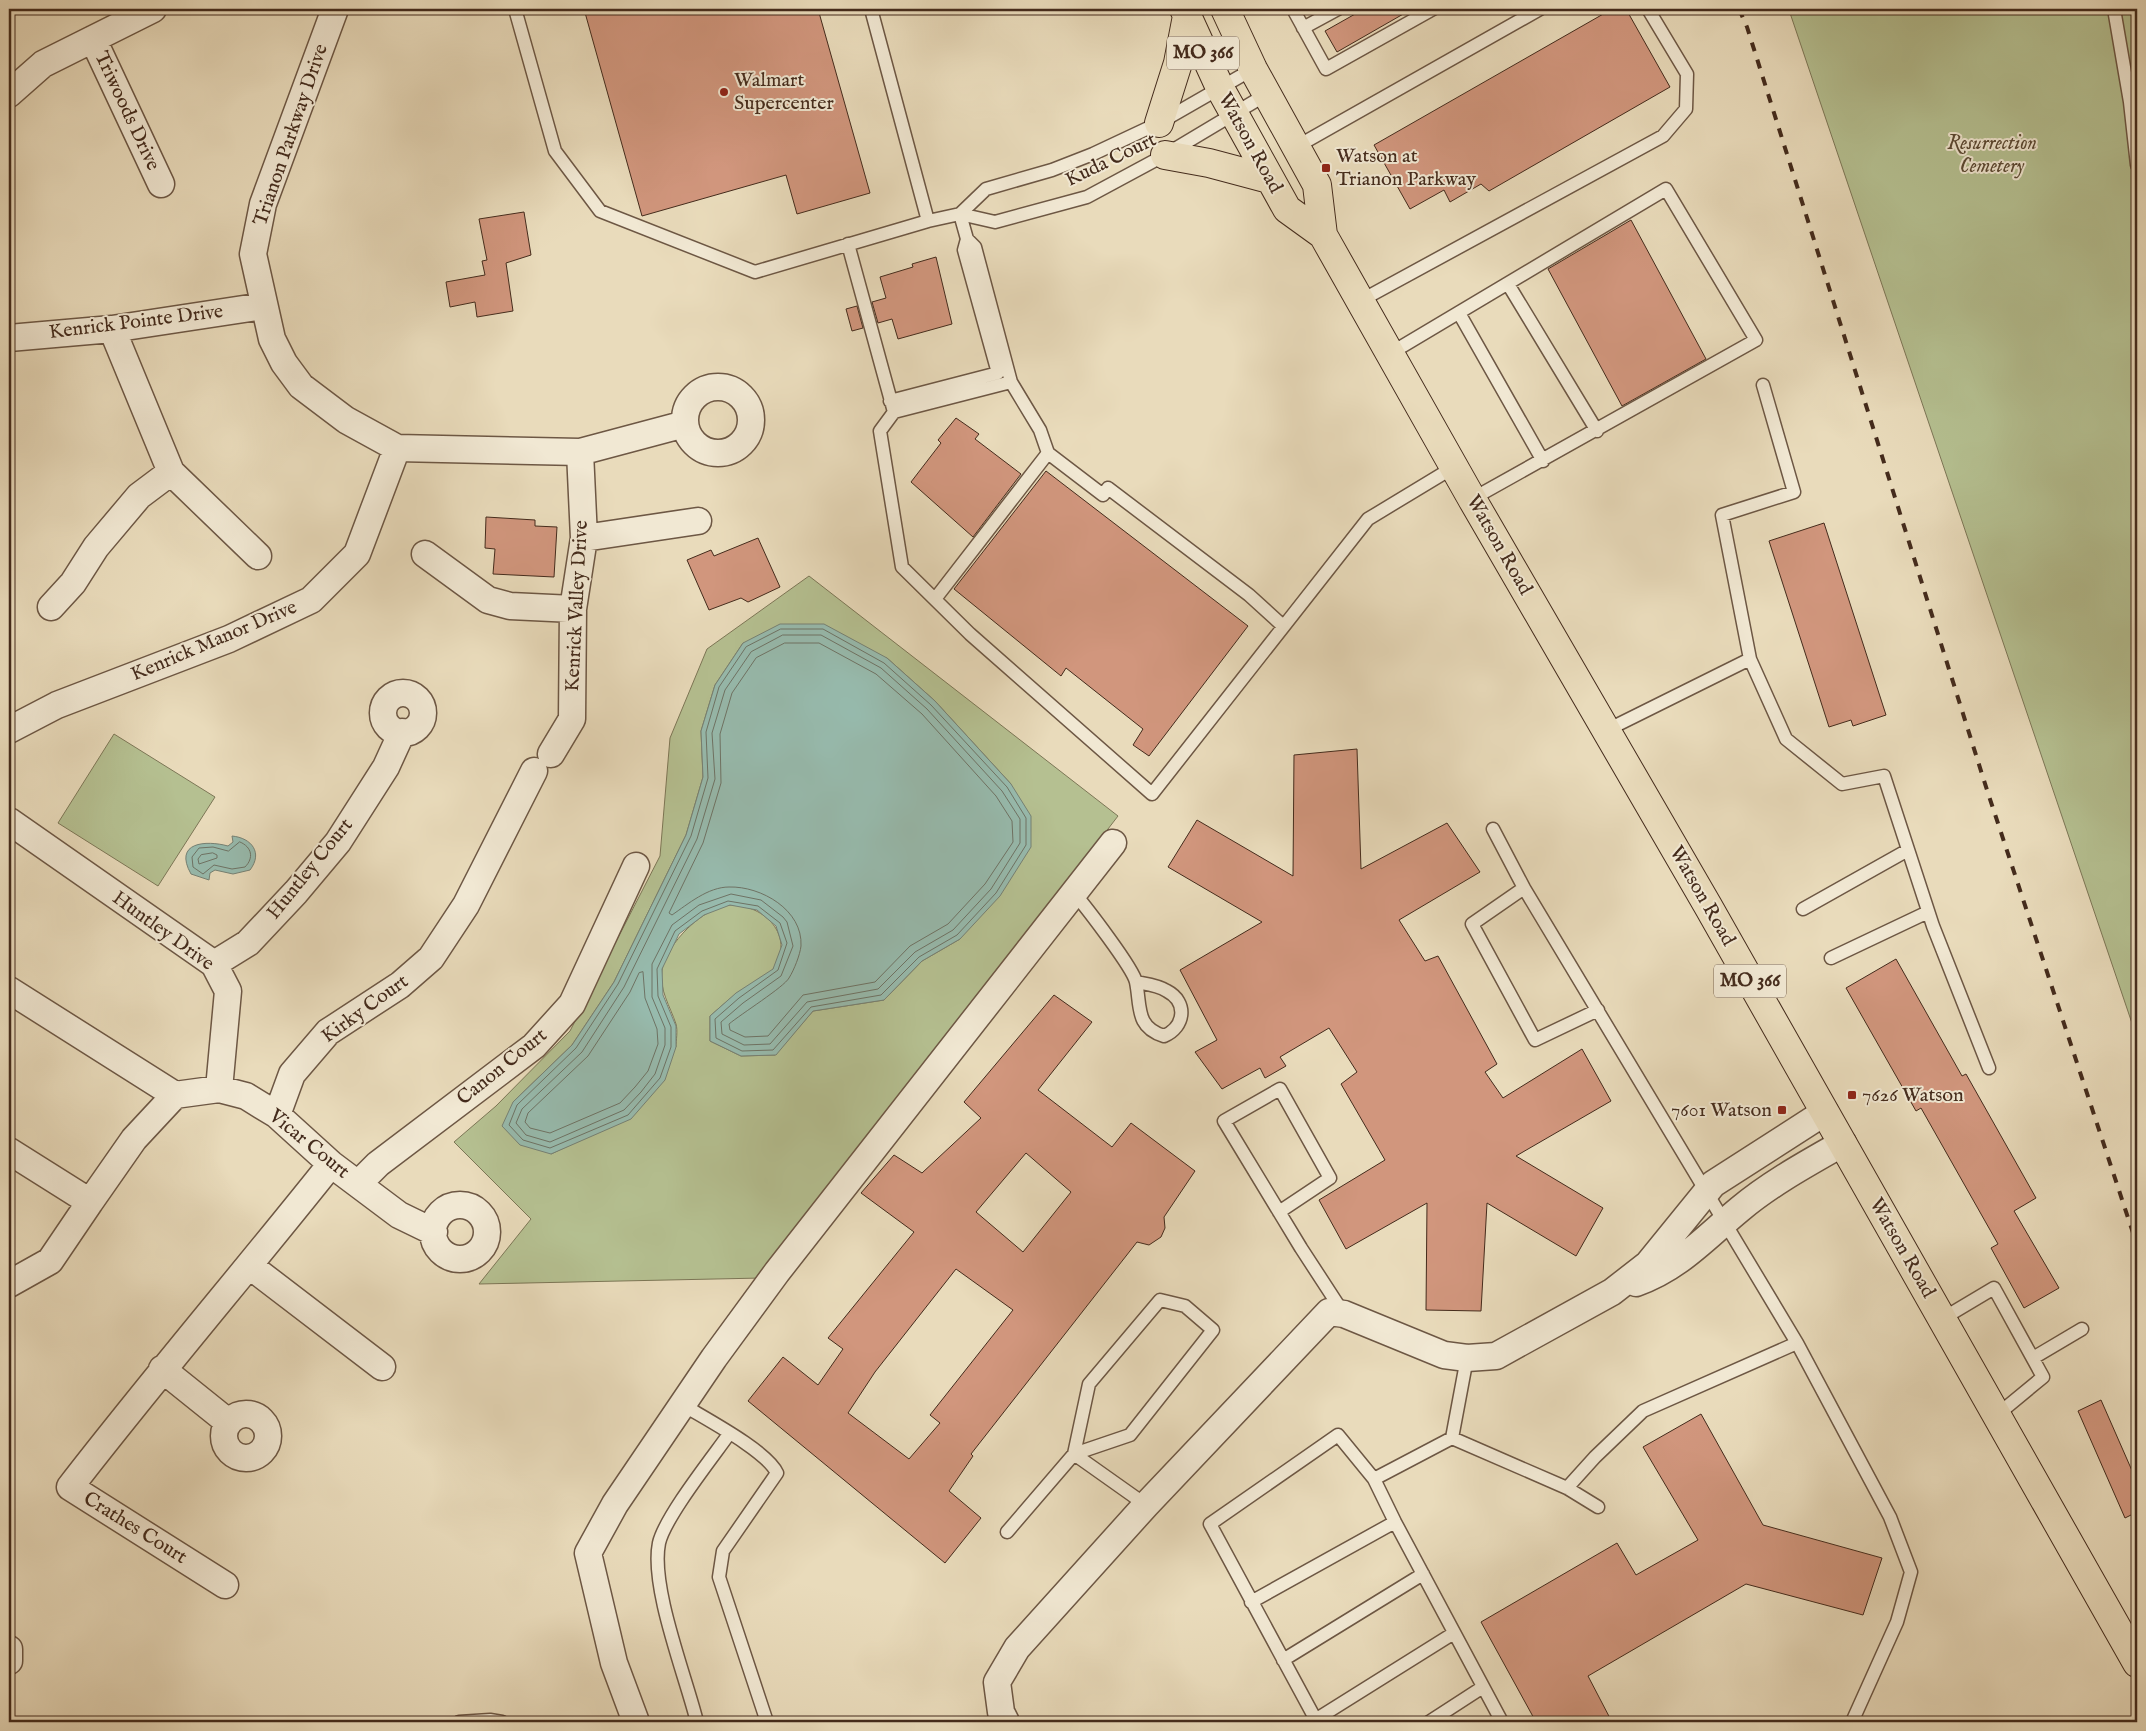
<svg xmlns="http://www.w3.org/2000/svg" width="2146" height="1731" viewBox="0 0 2146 1731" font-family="'IM FELL English',serif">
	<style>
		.green { fill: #b5c091; stroke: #7c7656; fill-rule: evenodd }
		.water { fill: #97bbae; stroke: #768174 }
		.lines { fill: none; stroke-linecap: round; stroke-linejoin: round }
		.shore { stroke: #6e7365; stroke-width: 1 }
		.building { fill: #d1967d; stroke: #442b1c; fill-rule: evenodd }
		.lane-casing { stroke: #6d5744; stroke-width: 15 }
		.street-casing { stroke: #6d5744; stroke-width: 29 }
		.primary-casing { stroke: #442b1c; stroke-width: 30 }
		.lane { stroke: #f1e8d3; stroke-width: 12 }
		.street { stroke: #f1e8d3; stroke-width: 26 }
		.primary { stroke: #e9dbbb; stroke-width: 28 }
		.rail { stroke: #442b1c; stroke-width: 4; stroke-dasharray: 9 9; stroke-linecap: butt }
		.poi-dot { fill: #8f2418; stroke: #f1e8d3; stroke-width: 2 }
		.labels { text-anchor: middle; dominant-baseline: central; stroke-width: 4; stroke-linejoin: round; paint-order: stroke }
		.shield { fill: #f1e8d3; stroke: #786453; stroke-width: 1 }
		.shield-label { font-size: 19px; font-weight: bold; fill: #442b1c }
		.poi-label { font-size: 20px; fill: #442b1c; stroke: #f1e8d3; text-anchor: start }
		.street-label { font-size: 20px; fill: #442b1c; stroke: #f1e8d3 }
		.park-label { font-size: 20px; font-style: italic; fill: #5b4933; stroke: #f1e8d3 }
	</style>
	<rect width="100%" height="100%" fill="#e9dbbb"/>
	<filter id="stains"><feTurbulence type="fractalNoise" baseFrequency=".004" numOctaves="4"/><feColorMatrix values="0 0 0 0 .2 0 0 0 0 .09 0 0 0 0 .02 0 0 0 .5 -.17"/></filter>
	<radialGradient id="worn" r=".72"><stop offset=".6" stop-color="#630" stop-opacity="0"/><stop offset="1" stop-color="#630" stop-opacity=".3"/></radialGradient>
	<path class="green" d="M1789,9h348v1029l-348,-1028z
		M809,576l309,240 -356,462 -283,6 52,-65 -77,-77 42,-36 74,-75 90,-175 10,-118 37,-89zM743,643l144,15 48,43 76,83 -51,155 -38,22 -38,39 -71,11 -38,44 -34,1 -31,-15v-25c8,-7 17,-15 26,-22 9,-7 32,-17 38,-26 21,-32 -9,-63 -43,-63 -27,1 -65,39 -69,65 -3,20 8,36 14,54 2,7 0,16 0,23l-91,91 -34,16 -38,-52 59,-57 42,-63 72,-147 17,-58 -2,-46 14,-46z
		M114,734l101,63 -57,89 -100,-63z"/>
	<path class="water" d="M780,624h44l63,34 48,43 76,83 20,32v31l-31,49 -40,43 -38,22 -38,39 -71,11 -37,44 -35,1 -31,-15v-25l26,-23 37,-24 9,-24 -6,-19 -19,-16 -27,-5 -26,10 -25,19 -17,35 1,26 13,31v21l-11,33 -34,39 -80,35 -31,-9 -18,-19 11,-24 59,-57 42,-63 72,-147 17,-58 -2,-46 14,-46 28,-42z
		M232,836c20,2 31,17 18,34l-17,4 -18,-4 -5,3 -1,7 -18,-6c-18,-32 15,-34 37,-28l5,-4z"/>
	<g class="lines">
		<path class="shore" d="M781,629h42l61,34 47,42 76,82 19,31v27l-30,48 -39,42 -38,22 -38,38 -70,12 -38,43 -31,1 -26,-13 -1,-19 24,-21 39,-28 9,-27 -7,-20 -22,-17 -30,-5 -26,10 -27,20 -18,38 1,27 13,31v20l-11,31 -32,37 -78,33 -27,-8 -14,-15 8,-20 59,-57 42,-64 73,-148 17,-58 -2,-46 13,-45 27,-40z
			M783,635h38l60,33 46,41 75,82 18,28v24l-29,46 -38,41 -38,22 -37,37 -71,13 -37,42 -26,1 -22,-11 -1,-12 22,-19 38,-27 12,-30 -6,-24 -4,-5 -22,-17 -30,-6 -32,11 -27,20 -20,39v33l13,31v17l-10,29 -14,18 -17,18 -74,32 -24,-7 -10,-12 6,-14 60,-57 42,-65 73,-148 18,-60 -3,-46 13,-43 26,-38z
			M785,643h34l57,31 46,40 74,82 16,25 1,21 -28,42 -37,40 -38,22 -35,36 -72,13 -35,41 -23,1 -15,-7 -1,-6c12,-10 55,-37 60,-46 5,-8 11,-23 12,-32 2,-36 -40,-60 -72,-59 -21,0 -41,17 -57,28l-3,-2 34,-70 18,-60 -1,-49 12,-41 24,-35z
			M240,842c12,5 14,16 5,25l-13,2 -18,-4 -11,9 -10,-7 -1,-10 7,-9 14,-1 15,4z
			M213,853l4,2v3l-18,6 -1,-5 3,-4z
			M643,972l2,26 12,31 1,15 -10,27 -13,16 -15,16 -70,30 -20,-5 -5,-6 3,-9 60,-57 42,-64 9,-19z"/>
	</g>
	<path class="building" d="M584,9h234l52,184 -73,21 -11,-39 -144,41z
		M1364,9h48l-75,43 -12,-21z
		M1612,9h14l44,78 -181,104 -8,-7 -31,18 -6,-12 -34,19 -36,-64z
		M524,212l7,43 -25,8 7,48 -36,6 -2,-15 -25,5 -4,-25 39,-7 -3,-14 5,-1 -8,-41z
		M1631,220l75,139 -84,47 -74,-137z
		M936,257l16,67 -54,15 -6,-20 -14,4 -6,-21 14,-4 -6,-21 33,-10 -1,-3z
		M857,306l6,22 -11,3 -6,-22z
		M956,418l23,16 -4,5 46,35 -48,63 -62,-55 30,-39 -3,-3z
		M1046,471l202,155 -99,130 -16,-11 10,-16 -77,-61 -5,8 -107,-87z
		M486,517l49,3v6l22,1 -3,50 -61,-3 2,-25 -10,-1z
		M1824,523l62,192 -33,11 -2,-6 -22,7 -60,-186z
		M758,538l22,49 -32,15 -7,-4 -32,12 -22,-50 24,-10 3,6z
		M1357,749l4,120 86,-46 33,49 -81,48 26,41 13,-5 59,108 -12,8 18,26 79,-49 29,52 -95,55 87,52 -27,48 -89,-53 -6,108 -55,-1 1,-107 -81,46 -27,-49 66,-40 -44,-76 16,-12 -28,-44 -49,29 6,9 -21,12 -5,-10 -38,21 -27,-37 22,-12 -37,-70 82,-48 -94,-55 29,-47 96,56 1,-121z
		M1896,959l66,117 4,-2 70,124 -22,13 45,77 -35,20 -33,-60 7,-4 -77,-136 -5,3 -70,-123z
		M1054,995l38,27 -54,68 74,57 19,-24 64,48 -31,46 1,11 -4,9 -12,8 -12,-3 -166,212 2,2 -24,35 32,27 -36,45 -197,-162 35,-44 35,28 25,-36 -15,-11 86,-106 -53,-39 33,-38 28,18 59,-55 -17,-16zM1026,1153l45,39 -48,60 -47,-40zM956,1269l57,41 -83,105 10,8 -31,36 -61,-46 27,-41z
		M2101,1400l36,82v30l-12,6 -47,-107z
		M1701,1414l62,111 119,33 -19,57 -117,-31 -158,92 24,46h-76l-55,-100 136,-79 19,32 62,-35 -55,-93z"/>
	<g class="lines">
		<defs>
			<path id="lane" d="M515,9l40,142 45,60 155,61 173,-51 32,-7 35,8 92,-25 78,-42 102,-61
				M871,9l57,212
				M1293,9l33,60 107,-60
				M2114,9l16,93 7,63
				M1303,28l35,-19
				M1296,147l244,-138
				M960,214l26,-25 66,-19 41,-16 66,-31 94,-54
				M967,239l8,8 36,135 29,48 8,23 55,42 5,-7 141,107 34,31
				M848,244l46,168 117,-30
				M1508,284l89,147
				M1360,301l303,-165 23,-27 1,-35 -39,-65
				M1459,313l84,148
				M1391,353l275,-164 90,151 -284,159
				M890,401l108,-28 -34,-123 3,-11 -7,-25
				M894,412l-14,19 22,136 68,67 182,160 216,-275 86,-52
				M935,599l113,-146
				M1750,659l-28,-144 72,-23 -31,-107
				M1607,730l143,-71 36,80 56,45 42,-8 49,150 56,142
				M1493,829l31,59 273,455 93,174 21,55 -14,50 -45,100
				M1524,888l-52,36 63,116 63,-30
				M1074,893c12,14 59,75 62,89 5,24 -1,45 28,54 21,-9 24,-34 3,-45 -9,-6 -21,-7 -31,-9
				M1803,909l105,-59
				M1831,958l97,-46
				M1279,1212l51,-34 -50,-89 -56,32 77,127 43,66
				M1160,1300l25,6 28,24 -83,105 -56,19 15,-70z
				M1942,1319l52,-31 49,89 -46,38
				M2033,1358l49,-29
				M683,1405c23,14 84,46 94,68l-54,78 -4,26 48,145
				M1452,1438l115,50 31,19
				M1374,1479l78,-41 15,-80
				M1567,1488l28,-31 48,-46 154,-68
				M1007,1532l67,-78 72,51
				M1251,1602l144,-80
				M1283,1660l140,-86
				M1315,1720l139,-87
				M459,1722l31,-2 12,2
				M697,1722c-11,-45 -47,-135 -38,-179 6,-26 53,-85 70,-109
				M1317,1722l-107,-198 128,-89 36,44 21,43 107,200
				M1429,1722l54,-35"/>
			<path id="street" d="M335,9l-72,195 -10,50 19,85 12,24 17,23 45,34 51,28 183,4 105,-28
				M93,39l68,145
				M9,94l34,-30 110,-55
				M112,329l59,143 87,84
				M9,338l103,-9 151,-23
				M685 420a33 33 0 1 1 66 0a33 33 0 1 1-66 0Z
				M584,538l114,-17
				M425,554l63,46 22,6 63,3
				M51,607l22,-24 23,-36 43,-51 32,-24
				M383 713a20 20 0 1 1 40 0a20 20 0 1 1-40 0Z
				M9,730l48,-25 172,-66 82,-39 46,-46 40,-106
				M551,754l21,-35 1,-110 11,-71 -4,-86
				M9,821l205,143 14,27 -9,98
				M214,964l34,-21 48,-51 42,-50 48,-75 16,-35
				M9,990l166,105
				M277,1115l15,-41 36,-42 72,-47 31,-27 35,-53 68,-134
				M9,1151l81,51 44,-63 41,-44 44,-6 27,7 31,19 54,49 68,51 35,17
				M358,1184l20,-20 156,-118 38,-42 64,-138
				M433 1232a27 27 0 1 1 54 0a27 27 0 1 1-54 0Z
				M250,1266l132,101
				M1636,1283c43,-15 70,-46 104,-74 31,-26 68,-46 103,-66
				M9,1284l41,-23 40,-59
				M162,1369l66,53
				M224 1436a22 22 0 1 1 44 0a22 22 0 1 1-44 0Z
				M225,1585l-155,-98c85,-110 175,-215 261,-323
				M9,1649v12
				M636,1722l-22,-59 -26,-110 27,-49 99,-146 63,-86 336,-429
				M1006,1722l-5,-10 -4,-30 20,-34 129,-143 183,-193 15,2 100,41 23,3 29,-2 116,-64 36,-28 65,-80 112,-72"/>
			<path id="primary" d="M1184,9l37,81 66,119 36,26
				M1225,9l28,60 64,116 6,50 149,264 236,407 429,757
				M1159,123l19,-60 9,-47
				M1165,155l44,8 60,16"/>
		</defs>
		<use href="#lane" class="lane-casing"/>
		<use href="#street" class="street-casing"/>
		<use href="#primary" class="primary-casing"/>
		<use href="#lane" class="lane"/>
		<use href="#street" class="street"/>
		<use href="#primary" class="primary"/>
		<path class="rail" d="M1739,9l8,18 240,763 150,455"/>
	</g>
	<g class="poi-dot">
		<circle cx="724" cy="92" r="5"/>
		<rect x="1321" y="163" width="10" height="10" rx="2.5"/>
		<rect x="1847" y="1090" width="10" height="10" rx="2.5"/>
		<rect x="1777" y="1105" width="10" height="10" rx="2.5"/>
	</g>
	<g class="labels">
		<g class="shield">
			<rect x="1167" y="36.5" width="72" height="33" rx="4"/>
			<rect x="1714" y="964.5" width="72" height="33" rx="4"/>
		</g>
		<g class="shield-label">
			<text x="1203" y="53">MO 366</text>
			<text x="1750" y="981">MO 366</text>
		</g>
		<g class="poi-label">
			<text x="734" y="80">Walmart<tspan x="734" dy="23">Supercenter</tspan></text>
			<text x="1336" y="156">Watson at<tspan x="1336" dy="23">Trianon Parkway</tspan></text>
			<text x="1862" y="1095">7626 Watson</text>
			<text x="1772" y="1110" text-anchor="end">7601 Watson</text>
		</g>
		<g class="street-label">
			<text transform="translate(127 111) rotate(65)">Triwoods Drive</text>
			<text transform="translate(291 135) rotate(-71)">Trianon Parkway Drive</text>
			<text transform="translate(1250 143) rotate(61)">Watson Road</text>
			<text transform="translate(1111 160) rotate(-26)">Kuda Court</text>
			<text transform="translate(136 322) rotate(-7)">Kenrick Pointe Drive</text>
			<text transform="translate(1499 545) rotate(60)">Watson Road</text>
			<text transform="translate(577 606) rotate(-87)">Kenrick Valley Drive</text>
			<text transform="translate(214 641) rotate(-23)">Kenrick Manor Drive</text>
			<text transform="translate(310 869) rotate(-51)">Huntley Court</text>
			<text transform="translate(1702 896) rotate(60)">Watson Road</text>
			<text transform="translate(163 931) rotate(36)">Huntley Drive</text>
			<text transform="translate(365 1009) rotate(-36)">Kirky Court</text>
			<text transform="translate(502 1067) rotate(-39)">Canon Court</text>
			<text transform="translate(309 1144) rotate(39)">Vicar Court</text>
			<text transform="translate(1902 1248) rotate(60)">Watson Road</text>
			<text transform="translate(135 1528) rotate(32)">Crathes Court</text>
		</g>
		<g class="park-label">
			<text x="1992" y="143">Resurrection<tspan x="1992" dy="23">Cemetery</tspan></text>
		</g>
	</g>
	<rect width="2146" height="1731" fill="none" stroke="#e9dbbb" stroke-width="30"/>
	<rect x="10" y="10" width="2126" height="1711" fill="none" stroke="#442b1c" stroke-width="2.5"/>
	<rect x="15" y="15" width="2116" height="1701" fill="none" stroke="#442b1c"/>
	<rect width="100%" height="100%" filter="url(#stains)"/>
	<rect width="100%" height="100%" fill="url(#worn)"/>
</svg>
